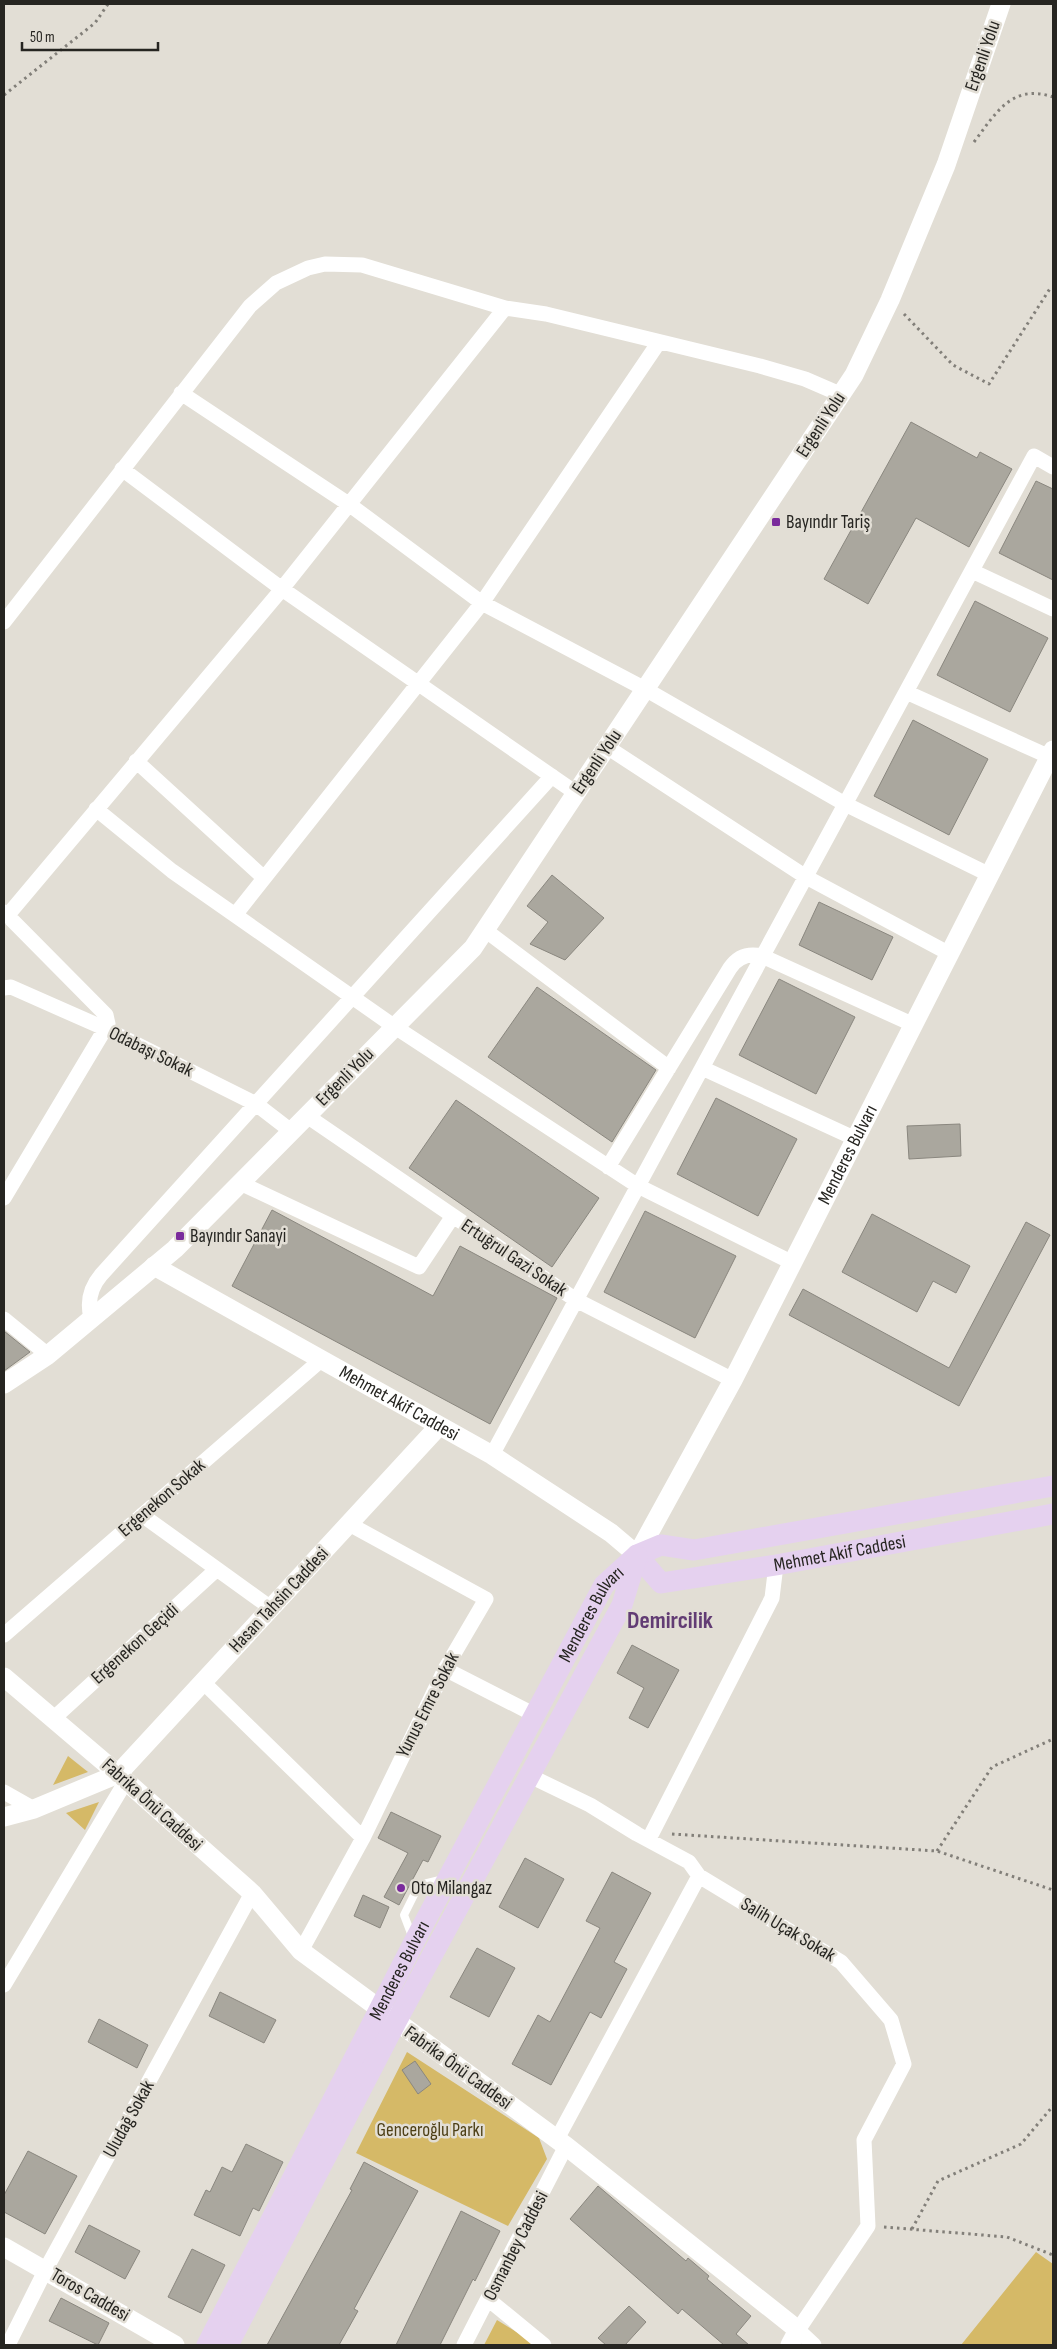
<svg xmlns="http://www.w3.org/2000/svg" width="1057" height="2349" viewBox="0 0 1057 2349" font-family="'Sofia Sans Condensed',sans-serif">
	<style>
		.green { fill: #d5b967 }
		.building { fill: #aaa79e; stroke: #8a877f }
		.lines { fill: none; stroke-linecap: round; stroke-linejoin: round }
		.path { stroke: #827f79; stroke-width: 3; stroke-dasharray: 2.5 4; stroke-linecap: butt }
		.service { stroke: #fff; stroke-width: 8 }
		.minor { stroke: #fff; stroke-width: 15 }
		.tertiary { stroke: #fff; stroke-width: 19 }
		.secondary { stroke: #e5d1ef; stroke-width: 21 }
		.poi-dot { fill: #7a2b9c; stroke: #e2ded5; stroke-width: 2 }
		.labels { text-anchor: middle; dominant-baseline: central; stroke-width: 5; stroke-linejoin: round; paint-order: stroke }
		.street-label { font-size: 19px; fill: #262521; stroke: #e2ded5 }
		.poi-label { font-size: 19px; fill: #262521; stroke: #e2ded5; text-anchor: start }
		.park-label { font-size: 19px; fill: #4d3f16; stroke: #e2ded5 }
		.district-label { font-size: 24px; font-weight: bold; fill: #623c74; stroke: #e2ded5 }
	</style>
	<rect width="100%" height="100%" fill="#e2ded5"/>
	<path class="green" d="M68,1756l20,16 -35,13z
		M99,1802l-14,28 -19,-17z
		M407,2052l132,86 8,21 -39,67 -152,-73z
		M1036,2252l17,12v81h-92z
		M497,2320l34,21 1,4h-48z"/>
	<path class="building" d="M911,422l66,36 3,-6 32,17 -43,78 -53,-29 -48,86 -44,-25z
		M1036,481l17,8v91l-54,-27z
		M975,601l73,37 -38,74 -73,-37z
		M913,720l75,39 -39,76 -75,-39z
		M552,875l52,43 -39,42 -35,-16 18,-22 -21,-16z
		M819,902l74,35 -21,43 -73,-35z
		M779,979l76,38 -39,77 -77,-39z
		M537,987l119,83 -44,72 -124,-85z
		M716,1098l81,41 -39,77 -81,-42z
		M456,1100l143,98 -47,69 -143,-99z
		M960,1124l1,32 -52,3 -2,-33z
		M272,1210l161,86 27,-50 97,52 -67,126 -258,-138z
		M645,1211l91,45 -41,82 -91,-46z
		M872,1214l98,52 -14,27 -23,-12 -16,31 -75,-40z
		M1026,1222l24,13 -91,171 -170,-91 14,-26 146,79z
		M4,1331l26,21 -26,19z
		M632,1645l47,25 -31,58 -19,-10 15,-30 -27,-15z
		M391,1812l50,24 -13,26 -5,-2 -24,45 -15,-8 24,-44 -30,-15z
		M525,1858l39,21 -26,49 -39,-21z
		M612,1872l39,21 -37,69 13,7 -26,49 -11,-6 -39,73 -39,-21 26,-49 12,7 50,-94 -14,-7z
		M363,1895l26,12 -9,21 -26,-12z
		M477,1948l38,20 -26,49 -39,-20z
		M220,1992l56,28 -12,23 -55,-27z
		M99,2019l49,26 -11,23 -49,-26z
		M415,2061l16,23 -13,10 -16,-24z
		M246,2144l37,18 -24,49 -6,-3 -13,28 -46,-21 12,-25 4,2 12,-25 10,5z
		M28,2151l49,25 -32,58 -41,-22v-17z
		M364,2162l54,29 -64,118 4,2 -19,34h-72l85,-155 -2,-1z
		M598,2186l88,75 2,-3 21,18 -2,3 44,37 -15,18 13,11h-25l-42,-36 -4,5 -108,-95z
		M461,2211l39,20 -25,50 -2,-2 -33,66h-44z
		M89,2225l51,26 -15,28 -50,-27z
		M192,2249l33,16 -24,48 -33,-16z
		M61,2298l48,25 -11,22 -49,-24z
		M629,2306l17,16 -21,23h-19l-8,-7z"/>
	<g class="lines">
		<path class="path" d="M4,95l91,-72 13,-19
			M974,142c22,-29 38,-59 79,-45
			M904,314l49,51 36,19 62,-97
			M672,1834l265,17 116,39
			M937,1851l55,-84 61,-28
			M884,2227l123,10 46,18
			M912,2229l26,-48 83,-37 32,-38"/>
		<path class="service" d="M412,1936l-8,-21 15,-30 25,-6"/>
		<path class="minor" d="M181,393l169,112 132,98 163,86 200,115 145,71
			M122,469l160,120 294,204
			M972,571l81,38
			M4,622l246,-316 26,-23 32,-15 17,-4 37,1 143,43 41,6 214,52 45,13 37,16
			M906,692l144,65
			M607,747l199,130 144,77
			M136,761l128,117
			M96,809l76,62 223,156 243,159 155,77
			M4,912l102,103 2,9 -104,174
			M235,915l247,-312 177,-261
			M7,916l270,-321 228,-287
			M485,930l184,138
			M4,988l7,-1 95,42 150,75 35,27
			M702,1068l154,71
			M307,1116l269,184 157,80
			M608,1167l122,-199c8,-12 19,-15 32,-12l152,69
			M240,1183l179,84 34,-51
			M91,1318c-4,-16 -1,-30 10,-43l451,-499
			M4,1319l44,36
			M492,1455l542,-999 19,11
			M142,1515l129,93
			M4,1635l317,-275
			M445,1669l90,46
			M203,1682l160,156
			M54,1718l163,-149
			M530,1776l60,29 47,29 52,28 10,14 142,86 50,58 13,44 -40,76 4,86 -70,104 16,15
			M4,1792l30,17
			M652,1833l120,-235 4,-33
			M301,1951l62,-113 82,-169 41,-70 -137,-75
			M4,1985l122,-204
			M557,2139l142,-263
			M489,2300l55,45
			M8,2345l38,-76 206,-376
			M464,2345l102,-199"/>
		<g class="tertiary">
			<path id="s1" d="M154,1266l338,189 119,78 26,22 96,-175 320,-630"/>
			<path d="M4,1384l44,-29 127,-106 298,-301 381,-573 36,-75 56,-135 55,-161"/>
			<path d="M4,1677l114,97 134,119 49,58 265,195 232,184 -8,15"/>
			<path d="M4,1817l30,-8 84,-35 321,-348"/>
			<path d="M4,2247l171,98"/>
		</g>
		<g class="secondary">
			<path id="s2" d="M637,1555l24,28 115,-18 277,-51"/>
			<path id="s3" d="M207,2345l207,-403 190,-357 33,-30 24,-10 33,5 359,-64"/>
			<path d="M228,2345l168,-323 226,-417 15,-49"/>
		</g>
	</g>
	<g class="poi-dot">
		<rect x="771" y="517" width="10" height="10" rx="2.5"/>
		<rect x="175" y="1231" width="10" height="10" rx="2.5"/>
		<circle cx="401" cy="1888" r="5"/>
	</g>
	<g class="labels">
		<g class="street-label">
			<text transform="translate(983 56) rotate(-71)">Ergenli Yolu</text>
			<text transform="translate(821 425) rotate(-57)">Ergenli Yolu</text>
			<text transform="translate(597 762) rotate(-56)">Ergenli Yolu</text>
			<text transform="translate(151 1052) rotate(26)">Odabaşı Sokak</text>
			<text transform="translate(345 1077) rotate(-45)">Ergenli Yolu</text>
			<text stroke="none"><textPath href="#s1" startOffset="1016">Menderes Bulvarı</textPath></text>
			<text transform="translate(514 1258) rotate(34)">Ertuğrul Gazi Sokak</text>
			<text stroke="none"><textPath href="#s1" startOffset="281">Mehmet Akif Caddesi</textPath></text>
			<text transform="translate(162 1498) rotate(-41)">Ergenekon Sokak</text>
			<text stroke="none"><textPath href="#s2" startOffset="218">Mehmet Akif Caddesi</textPath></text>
			<text transform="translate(279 1600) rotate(-47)">Hasan Tahsin Caddesi</text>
			<text stroke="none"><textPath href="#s3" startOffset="826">Menderes Bulvarı</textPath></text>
			<text transform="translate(135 1644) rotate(-42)">Ergenekon Geçidi</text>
			<text transform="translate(428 1705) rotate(-63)">Yunus Emre Sokak</text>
			<text transform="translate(152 1805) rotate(42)">Fabrika Önü Caddesi</text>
			<text transform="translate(788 1930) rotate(31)">Salih Uçak Sokak</text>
			<text stroke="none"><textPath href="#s3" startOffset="421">Menderes Bulvarı</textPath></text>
			<text transform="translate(458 2068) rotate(36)">Fabrika Önü Caddesi</text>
			<text transform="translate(129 2119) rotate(-61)">Uludağ Sokak</text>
			<text transform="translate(516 2246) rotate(-63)">Osmanbey Caddesi</text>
			<text transform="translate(90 2295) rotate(30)">Toros Caddesi</text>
		</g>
		<g class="poi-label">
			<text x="786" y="522">Bayındır Tariş</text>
			<text x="190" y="1236">Bayındır Sanayi</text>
			<text x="411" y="1888">Oto Milangaz</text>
		</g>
		<g class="park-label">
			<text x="430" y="2130">Genceroğlu Parkı</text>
		</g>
		<g class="district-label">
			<text x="670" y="1620">Demircilik</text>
		</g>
	</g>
	<rect width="1057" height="2349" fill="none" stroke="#262521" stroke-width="10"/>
	<path d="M22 42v8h136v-8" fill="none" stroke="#262521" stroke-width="2.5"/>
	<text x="30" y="42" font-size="15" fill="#262521" stroke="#e2ded5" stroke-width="4" paint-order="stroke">50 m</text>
</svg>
